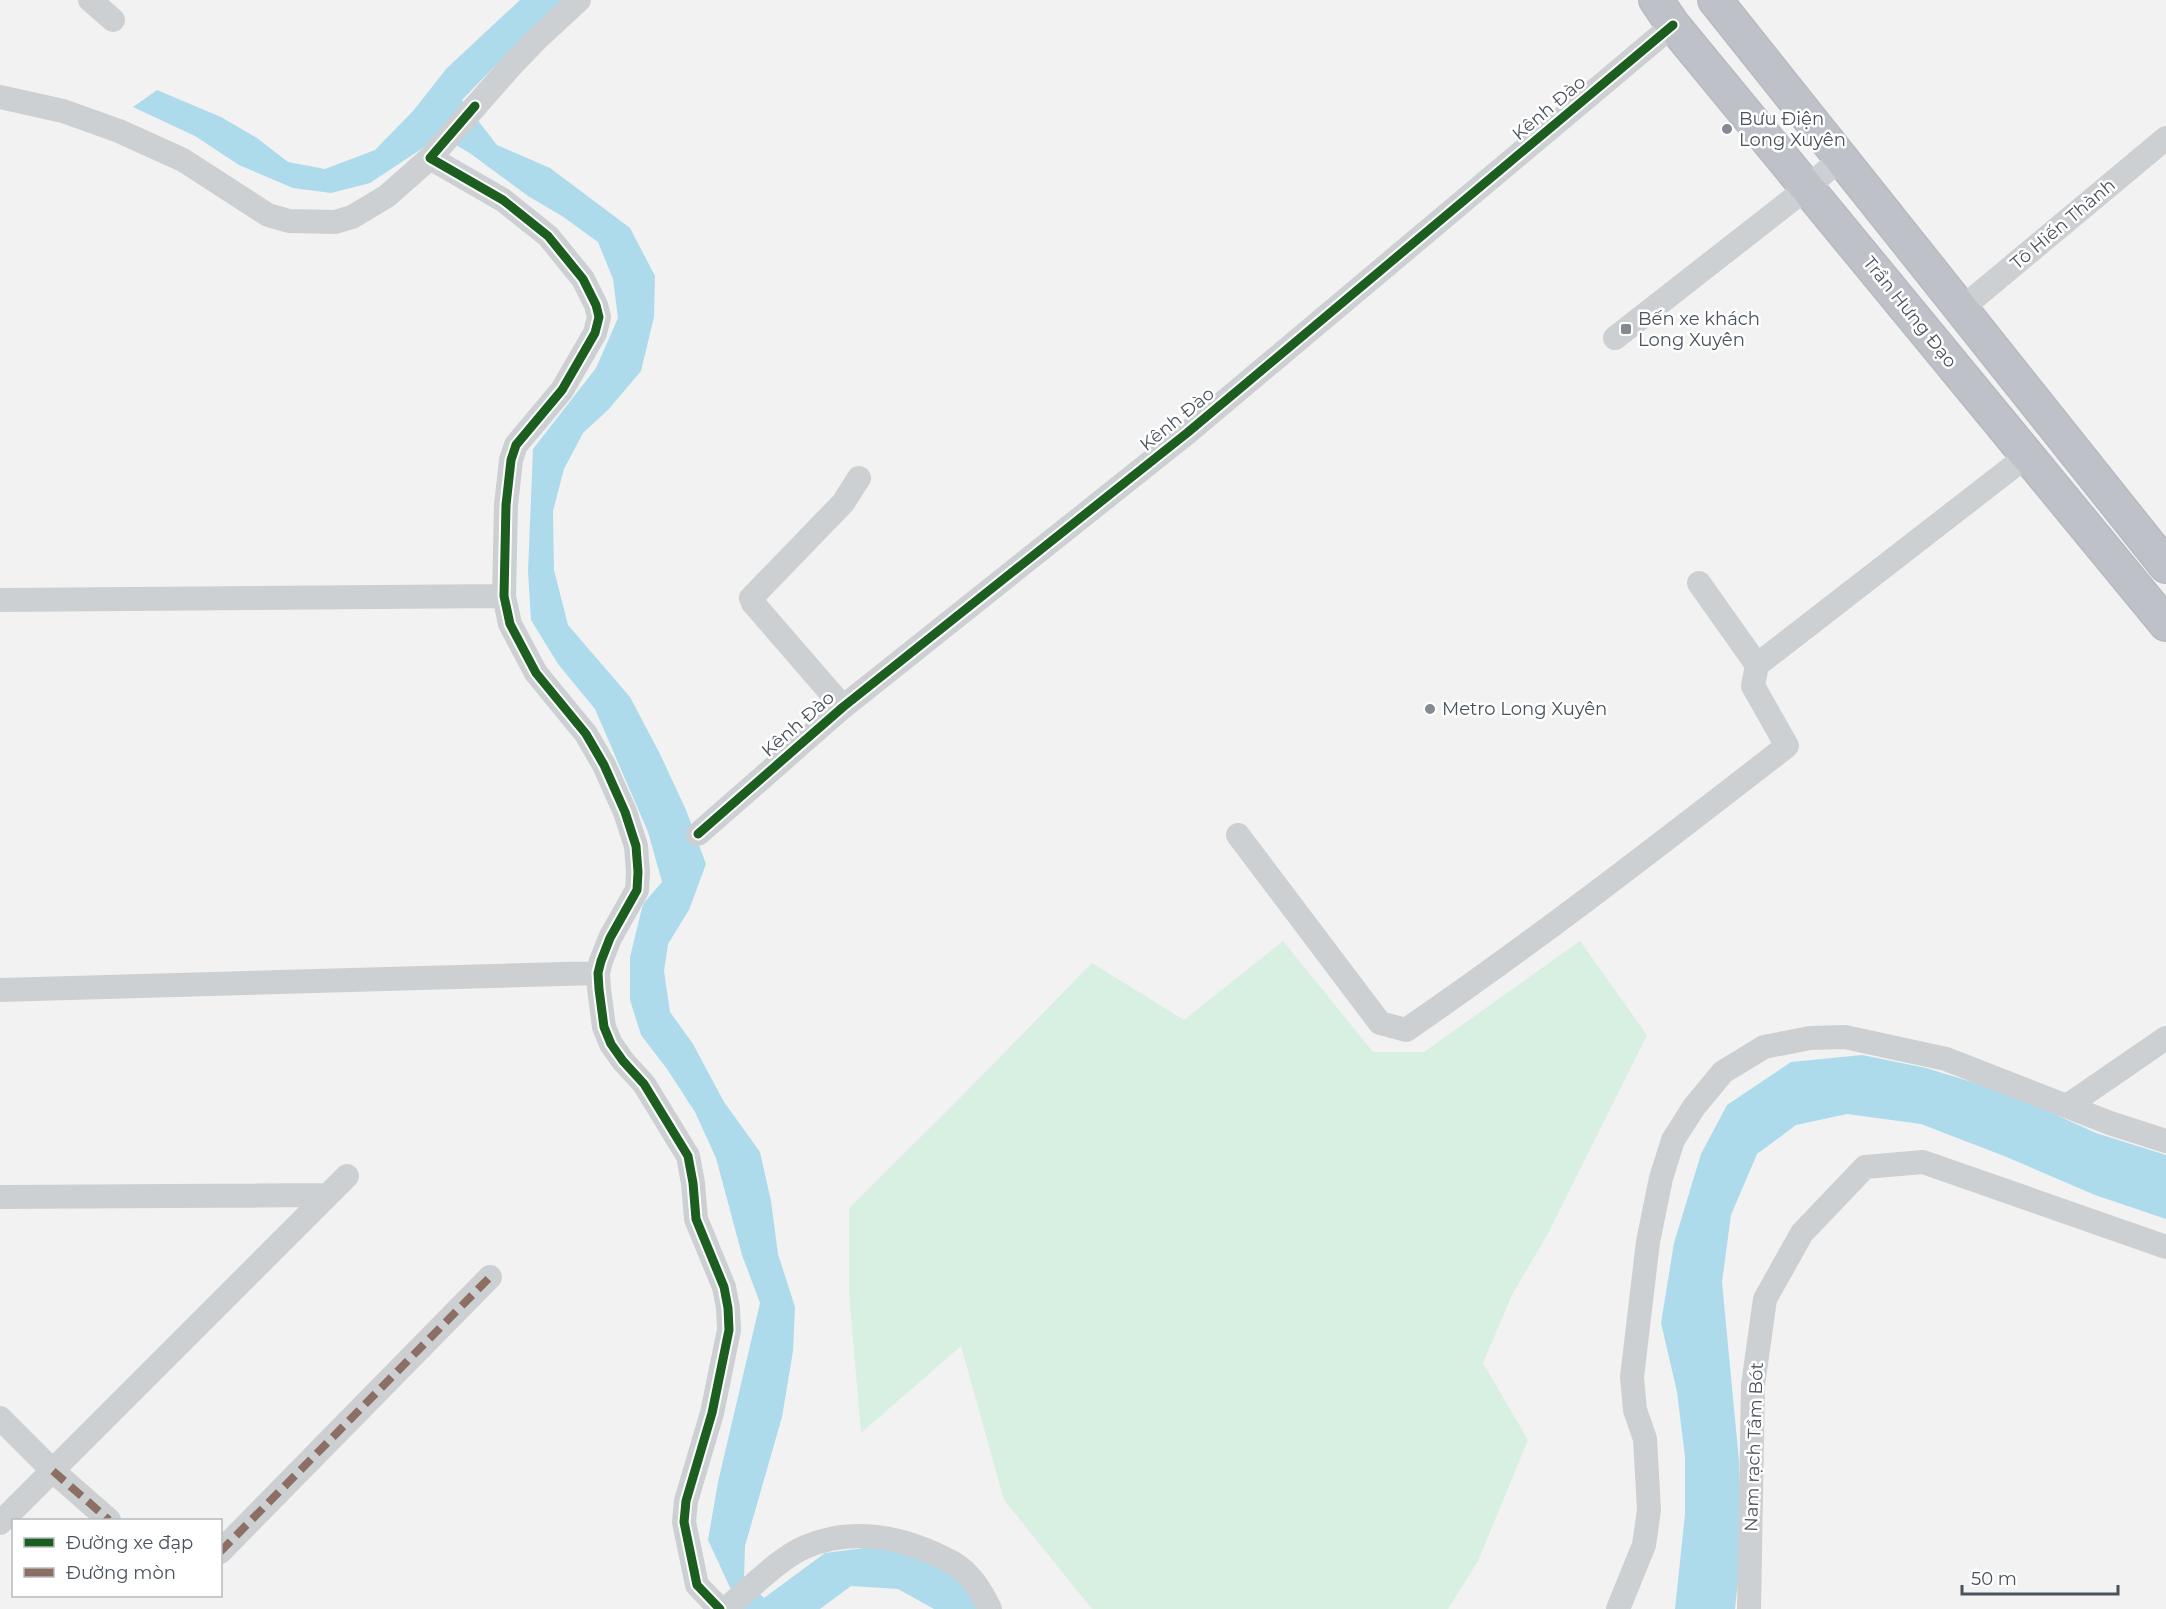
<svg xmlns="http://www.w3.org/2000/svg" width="2166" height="1609" viewBox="0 0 2166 1609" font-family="Montserrat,sans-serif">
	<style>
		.green { fill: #d7f0e2 }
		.water { fill: #addbec }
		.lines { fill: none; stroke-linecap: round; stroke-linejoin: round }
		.highway-casing { stroke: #b7bbc0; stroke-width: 36 }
		.minor { stroke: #cdd0d2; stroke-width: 24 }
		.highway { stroke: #bec2c8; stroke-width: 33 }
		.quiet { stroke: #8d6e63; stroke-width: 8; stroke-dasharray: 15 8; stroke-linecap: butt }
		.cycleway-casing { stroke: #fff; stroke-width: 13 }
		.cycleway { stroke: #1b5e20; stroke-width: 9 }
		.poi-dot { fill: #848a91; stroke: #fff; stroke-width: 2 }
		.labels { text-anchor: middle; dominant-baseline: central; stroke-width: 5; stroke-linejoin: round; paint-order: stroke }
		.street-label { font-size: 18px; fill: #49525d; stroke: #fff }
		.poi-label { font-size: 18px; fill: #49525d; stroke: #fff; text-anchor: start }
	</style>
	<rect width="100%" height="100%" fill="#f2f2f2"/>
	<path class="green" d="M1283,941l90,111h51l156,-111 67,94 -97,195 -38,65 -29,68 45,77 -50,121 -30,48h-356l-88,-109 -43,-154 -100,87 -12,-140v-85l104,-103 139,-142 92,57z"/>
	<path class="water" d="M520,0h47l-52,45 -53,55 35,45 53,23 80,60 25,48 -1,41 -13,54 -33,39 -25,23 -19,36 -11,42 1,59 14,55 62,72 30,57 26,56 20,54 -17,46 -21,34 -4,27 6,41 23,32 31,58 36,50 11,49 7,53 17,53 -2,44 -11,66 -37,129 -1,32 20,20 61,-45 62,-8 78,35 16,29h-47l-36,-20 -47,-3 -31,23h-80l-32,-69 10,-58 42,-179 -18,-48 -26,-97 -21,-46 -28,-43 -26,-34 -11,-35v-43l13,-53 19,-22 -14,-50 -53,-123 -37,-45 -27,-44 -3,-49 5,-122 63,-81 22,-50 -5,-39 -15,-37 -36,-26 -34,-20 -57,-42 -30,-18 -71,47 -39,10 -38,-5 -54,-23 -44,-29 -62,-29 24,-17 64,27 36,21 31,24 37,7 50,-19 38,-39 34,-43z
		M1862,1055l64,13 82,25 88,40 70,22v64l-71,-24 -91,-39 -83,-32 -74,-10 -51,11 -39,29 -26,61 -9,67 17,179 2,90 -6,58h-60l10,-95v-57l-8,-65 -16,-69 13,-80 27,-89 26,-49 64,-43z"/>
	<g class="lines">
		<defs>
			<path id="highway" d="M1656,0l17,25 493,599
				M1715,0l451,566"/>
		</defs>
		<use href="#highway" class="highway-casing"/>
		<path class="minor" d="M90,0l23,20
			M579,0l-41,38 -28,29 -80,91 73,42 45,36 35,43 13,26 3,12 -4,16 -33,57 -46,55 -5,15 -5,45 -2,91 6,28 26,49 50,61 18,31 21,47 11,34 2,26 -1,18 -27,48 -9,23 -3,12 1,16 5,38 7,17 12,17 21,23 44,72 5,27 3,36 28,68 4,21 1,22 -17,83 -26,88 -2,21 13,63 23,24
			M0,97l63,14 56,20 64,29 85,55 21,6 46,1 17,-5 35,-21 43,-38
			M1961,309l205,-171
			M1615,338l193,-151 32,-28
			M1699,583l58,82
			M0,600l504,-4
			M843,707l-90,-104 -2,-5 92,-95 16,-25
			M698,834l145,-127 344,-274 486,-408
			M1238,835l142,188 26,7c131,-90 256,-187 381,-284l-34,-60 4,-21 271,-210
			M0,990l598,-17
			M2067,1106l99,-68
			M0,1197l328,-2
			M0,1418l53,53 56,49
			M0,1523l347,-347
			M220,1552l270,-275
			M725,1609c24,-19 53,-50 80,-62 42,-18 87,-12 128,6 13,6 25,11 35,22 10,10 16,22 22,34
			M1618,1609l26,-64 5,-35 -4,-71 -10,-29 -3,-33 16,-135 13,-64 12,-38 21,-33 29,-35 41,-25 46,-9 35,-1 101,22 164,64 56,18
			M1749,1609l4,-224 12,-86 37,-66 63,-66 58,-5 243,85"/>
		<use href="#highway" class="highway"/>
		<path class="quiet" d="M53,1471l56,49
			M220,1552l270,-275"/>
		<defs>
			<path id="cycleway" d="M475,106l-45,52 73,42 45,36 35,43 13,26 3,12 -4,16 -33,57 -46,55 -5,15 -5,45 -2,91 6,28 26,49 50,61 18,31 21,47 11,34 2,26 -1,18 -27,48 -9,23 -3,12 1,16 5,38 7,17 12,17 21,23 44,72 5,27 3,36 28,68 4,21 1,22 -17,83 -26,88 -2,21 13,63 23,24
				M698,834l145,-127 344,-274 486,-408"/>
		</defs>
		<use href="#cycleway" class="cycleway-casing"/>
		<use href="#cycleway" class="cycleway"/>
	</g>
	<g class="poi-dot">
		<circle cx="1727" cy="129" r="6"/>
		<rect x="1620" y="323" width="12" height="12" rx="3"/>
		<circle cx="1430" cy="709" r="6"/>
	</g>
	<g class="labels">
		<g class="street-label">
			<text transform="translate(1549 108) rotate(-40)">Kênh Đào</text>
			<text transform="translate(2063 224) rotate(-40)">Tô Hiến Thành</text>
			<text transform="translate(1910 312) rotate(51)">Trần Hưng Đạo</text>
			<text transform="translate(1177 419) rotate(-39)">Kênh Đào</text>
			<text transform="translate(798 724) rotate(-41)">Kênh Đào</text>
			<text transform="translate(1754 1447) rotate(-88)">Nam rạch Tầm Bót</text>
		</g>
		<g class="poi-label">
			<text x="1739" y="119">Bưu Điện<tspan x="1739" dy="21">Long Xuyên</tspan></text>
			<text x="1638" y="319">Bến xe khách<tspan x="1638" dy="21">Long Xuyên</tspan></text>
			<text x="1442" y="709">Metro Long Xuyên</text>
		</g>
	</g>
	<rect x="12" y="1519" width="210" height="78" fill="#ffffff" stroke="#b6babe" stroke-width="1.5"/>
	<rect x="24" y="1538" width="30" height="9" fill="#1b5e20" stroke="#b6babe" stroke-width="1.5"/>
	<text x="66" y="1549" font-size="18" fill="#49525d">Đường xe đạp</text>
	<rect x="24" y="1568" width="30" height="9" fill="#8d6e63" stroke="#b6babe" stroke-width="1.5"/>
	<text x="66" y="1579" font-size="18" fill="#49525d">Đường mòn</text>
	<path d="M1962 1585v9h156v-9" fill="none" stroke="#49525d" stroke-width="3"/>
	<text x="1971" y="1585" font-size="18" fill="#49525d" stroke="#ffffff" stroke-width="4.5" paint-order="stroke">50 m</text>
</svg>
